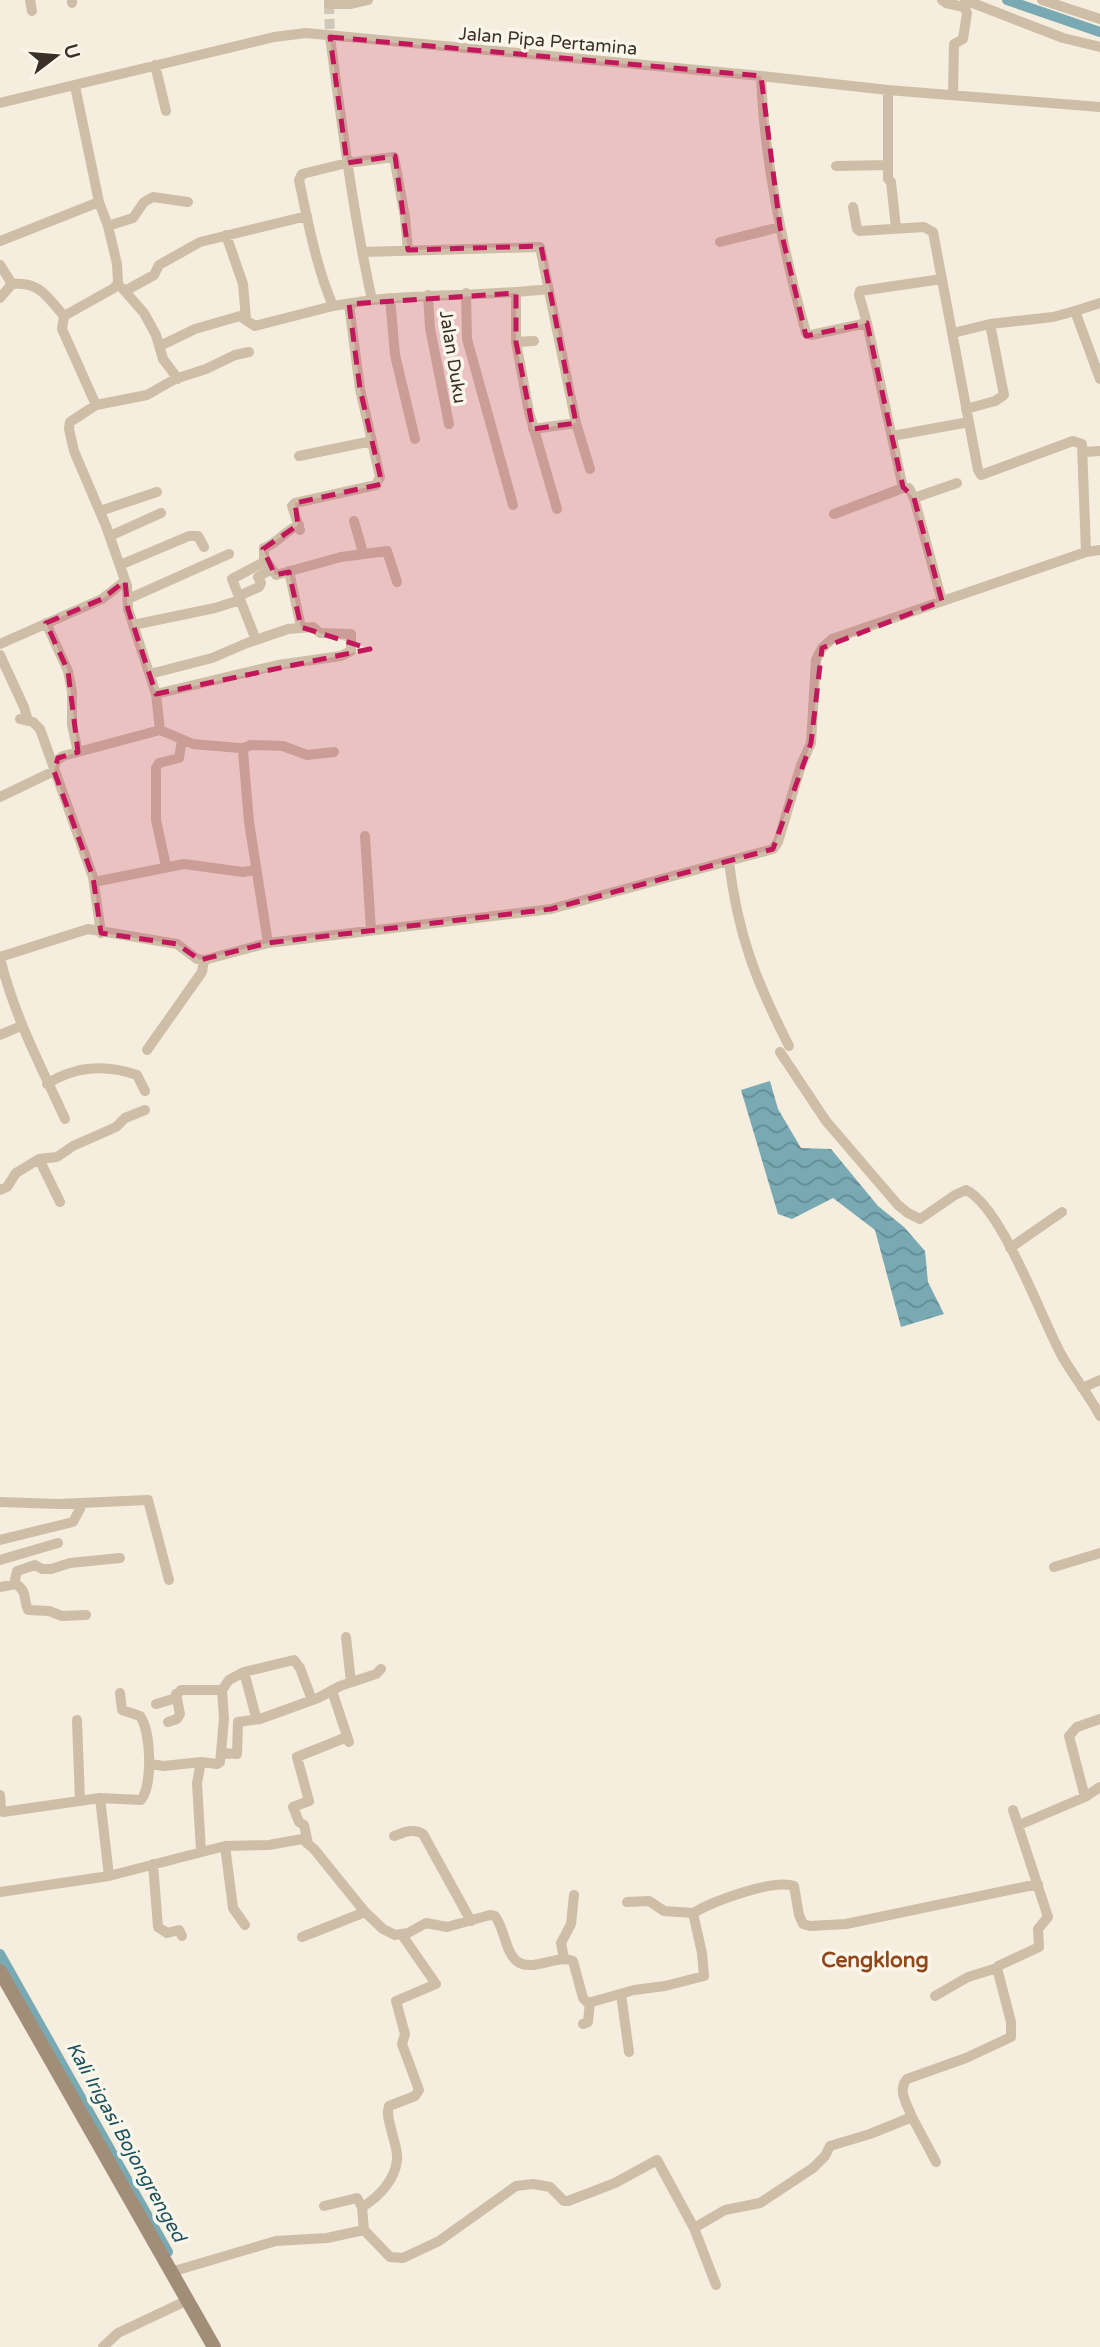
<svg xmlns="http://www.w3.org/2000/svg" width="1100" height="2347" viewBox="0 0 1100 2347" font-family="'Varela Round',sans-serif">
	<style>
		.water { fill: url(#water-waves) }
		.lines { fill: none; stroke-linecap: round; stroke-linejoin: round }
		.canal { stroke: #79aab4; stroke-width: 10 }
		.minor-tunnel { stroke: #d0c7b9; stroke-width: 10; stroke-dasharray: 10 5; stroke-linecap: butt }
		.minor { stroke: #cebea7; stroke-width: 10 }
		.secondary { stroke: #a28d78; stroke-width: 14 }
		.marked { fill: #c2185b; fill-opacity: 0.2; stroke: #c2185b; stroke-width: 5; stroke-dasharray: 14 9; stroke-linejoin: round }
		.labels { text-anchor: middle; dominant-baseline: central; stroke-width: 7; stroke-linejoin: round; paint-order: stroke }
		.street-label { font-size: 18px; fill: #3a3028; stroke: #fbf6ea }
		.water-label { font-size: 19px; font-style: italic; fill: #1a5160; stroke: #fbf6ea }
		.quarter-label { font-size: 21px; font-weight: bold; fill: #91471a; stroke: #fbf6ea }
	</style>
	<defs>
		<pattern id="water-waves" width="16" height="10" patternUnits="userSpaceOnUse" patternTransform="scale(1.75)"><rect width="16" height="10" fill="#79aab4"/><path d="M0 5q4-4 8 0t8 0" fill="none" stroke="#648b92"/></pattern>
	</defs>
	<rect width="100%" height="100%" fill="#f5eddd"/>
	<path class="water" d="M770,1081l8,28 23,39 30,1 47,57 26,21 21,24 3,31 16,32 -43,13 -26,-97 -42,-32 -41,21 -14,-5 -37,-124z"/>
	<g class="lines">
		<path class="canal" d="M1007,0l93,32
			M0,1954l168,298"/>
		<path class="minor-tunnel" d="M329,4l1,33"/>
		<path class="minor" d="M30,0l2,11
			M72,0v3
			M329,0v4h22l17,-4
			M942,0l4,3 18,4 3,6 -4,26 -9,5 -1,50
			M965,0l98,38 37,9
			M1042,0l58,19
			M330,37c12,88 23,176 42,263l-39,6c-17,-40 -25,-84 -34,-126l3,-6 45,-11 47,-6 11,60 3,33
			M155,65l11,46
			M761,76c3,86 22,174 45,257l5,2 56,-12 -8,-28 1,-4 82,-12
			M75,86l24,116 9,24 9,38 1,19 -4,5 -50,28 -2,13 34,76
			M888,90v89l3,3 5,46
			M0,103l274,-66 32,-4 455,43 127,14 212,17
			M836,166l52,-1
			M853,207l4,22 3,2 64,-4 9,5 45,238 3,5 92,-34 9,3 4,108
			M108,226l25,-8 11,-16 9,-5 35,5
			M226,235l17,49 3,35
			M0,241l99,-39
			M720,242l60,-15
			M362,252l178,-5 36,176 14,46
			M0,265l12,19 -12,14
			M12,284c28,-3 35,13 52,32
			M122,288l22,25 12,22 7,24 15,20
			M125,291l29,-16 5,-10 41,-23 107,-26
			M466,293l1,46 46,166
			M516,293v49l13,70 28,97
			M428,295l2,33 19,96
			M390,298l5,57 20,84
			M372,300c59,-6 118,-4 176,-11
			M1075,311l25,-8
			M867,323l36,165h6l5,10 28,103
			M953,333l37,-9 63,-7 22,-6 25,68
			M516,342l18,-1
			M160,346l35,-17 45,-13 15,10 78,-20
			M966,409l29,-8 9,-6 -14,-71
			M533,429l43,-6
			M892,436l77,-14
			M1084,452l16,-1
			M299,456l73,-15
			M914,498l43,-15
			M100,511l57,-19
			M834,514l69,-26
			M354,521l9,32
			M300,530l-8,-24 3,-3 81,-18 4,-8 -20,-88 -11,-85
			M110,536l51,-23
			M265,559l11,16 65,-18 46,-6 10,31
			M120,565l69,-29h9l6,11
			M289,571l12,56
			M239,596l20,-9 2,-4 -3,-6 14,-8
			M128,599l101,-45
			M46,623l22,48 4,21v33l6,27
			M133,625l82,-17 25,-8
			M256,640l-24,-61 32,-17v-14c15,-6 18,-15 35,-23
			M0,644l102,-45 23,-18
			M0,655l24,52 4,14
			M150,674l62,-16 35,-15 41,-14 25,-2 7,6 31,1v17l-10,5 -63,9 -122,29
			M20,719l13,3 7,7 53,148 8,56
			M160,730l33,14 47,4 3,3 6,71 19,121
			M241,749l10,-4 32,1 24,9 27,-3
			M0,797l54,-26 1,-9 8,-6 97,-26 -4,-36 -28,-85 -1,-23 -21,-60 -32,-75 -5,-22 1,-7 26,-17 51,-10 28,-16 31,-10 29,-14 14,-3
			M365,836l6,94
			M729,862c9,74 27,119 60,184
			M166,866l-10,-46v-52l3,-5 20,-5 3,-18
			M94,882l90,-18 59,8 13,-2
			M0,957l88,-28 89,15 20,15 7,1 64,-17 283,-34 222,-60 5,-7 23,-77 10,-22 5,-83 6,-12 10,-9 254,-87 14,-2
			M0,958c14,58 41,108 65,161
			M0,1035l21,-9
			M147,1050l55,-78 2,-12
			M780,1052l46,69 72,84 10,8 12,6 35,-24 11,-5c36,17 75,128 96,166 12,21 27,39 38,60
			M47,1084c28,-18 58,-20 90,-9l8,16
			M39,1159l21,43
			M0,1190l7,-3 9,-14 23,-14 18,-2 16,-11 43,-19 9,-9 20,-8
			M1010,1248l52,-36
			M1082,1388l18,-8
			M0,1502l58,2 90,-4 21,80
			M0,1540l73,-18 7,-13v-6
			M0,1560l58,-17
			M1054,1567l46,-14
			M14,1584l3,-13 18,-6 7,4h9l19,-6 50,-5
			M0,1587l16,-3c12,8 7,16 12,26l21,1 13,5 24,-1
			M346,1637l5,45
			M244,1672l12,45 4,2 58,-21 22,-12 36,-12 5,-5
			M332,1691l17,51
			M156,1704l17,-5 8,-9h41
			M77,1720l3,81
			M168,1722l9,-3 3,-5 -4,-20
			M221,1753l3,-35 -2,-28 7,-10 15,-8 50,-12 6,8 12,32
			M201,1762l-4,21 4,68
			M150,1764l14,2 37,-4 16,2 3,-2 1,-9 16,1 1,-32 22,-3
			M0,1795l1,13 2,4 97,-14 41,2c12,-15 10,-69 -1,-84l-18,-6 -2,-17
			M1085,1797l-16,-61 8,-9 23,-8
			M100,1798l9,78
			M1019,1825l66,-28 15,-10
			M394,1836c11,-4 19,-8 29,-2l48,87
			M308,1843l-4,-18 -5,-3 -6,-15 16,-6 -12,-44 50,-20
			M225,1846l8,62 12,17
			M153,1864l5,63 9,6 12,-3 3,6
			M0,1892l109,-16 116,-30 44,-1 33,-6 12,10 51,63 18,17 12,6 13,-2 18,-10 21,4 43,-12 5,1c10,13 10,37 23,46 16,10 39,-8 55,-1l10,37 5,5 46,-13 31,-4 39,-10 -2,-23 -9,-40c21,-12 79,-34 101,-27l5,29 4,9 7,2 36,-2 192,-40
			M627,1902l22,-1 15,10 29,2
			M302,1937l63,-25
			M564,1959l-3,-16 10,-19 3,-29
			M621,1994l8,58
			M935,1996l33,-19 29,-9 1,-2 41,-19 -1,-18 10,-12 -35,-107
			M583,2024l5,-2 2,-20
			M912,2117l24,45
			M324,2206l33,-8 5,9 2,23 26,27 13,1 36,-17 77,-55 17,-2 17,3 14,14h4l47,-18 42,-23 37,68 22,57
			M362,2207c17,-10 33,-27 35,-47 1,-9 -3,-19 -5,-27 -2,-10 -6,-18 -3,-27l26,-10 4,-6 -17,-46 3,-10 -9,-33 40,-17 -34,-49
			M694,2228l31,-18 35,-7 53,-35 12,-12 5,-10 40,-12 42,-17c-5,-13 -15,-27 -5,-38l59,-21 45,-21v-15l-14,-54
			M171,2272l105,-31 51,-3 37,-8
			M103,2347l15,-14 70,-33"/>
		<path class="secondary" d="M0,1971l214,376"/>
	</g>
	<path class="marked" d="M330,37l431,39 19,151 26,109 61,-13 36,164 11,11 28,103 -120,47 -11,95 -38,106 -222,60 -283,34 -68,17 -23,-16 -76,-11 -8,-56 -39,-106 4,-13 20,-6 -10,-81 -22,-48 56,-24 23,-18 3,28 28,85 214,-45 -69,-22 -12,-55 -14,3 -12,-26 35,-24 -3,-22 87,-19 -22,-95 -11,-85 167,-11v49l17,87 43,-6 -35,-177 -133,4 -13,-94 -48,7z"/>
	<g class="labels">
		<g class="street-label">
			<text transform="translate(548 41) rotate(5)">Jalan Pipa Pertamina</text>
			<text transform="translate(453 357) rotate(81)">Jalan Duku</text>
		</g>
		<g class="water-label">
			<text transform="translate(126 2142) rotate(61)">Kali Irigasi Bojongrenged</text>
		</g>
		<g class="quarter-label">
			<text x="875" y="1960">Cengklong</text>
		</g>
	</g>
	<g transform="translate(56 56) rotate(74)" stroke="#fbf6ea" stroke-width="5" paint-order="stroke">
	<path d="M0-5L12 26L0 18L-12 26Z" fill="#3a3028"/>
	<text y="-10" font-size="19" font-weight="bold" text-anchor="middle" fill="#3a3028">U</text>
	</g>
</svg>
